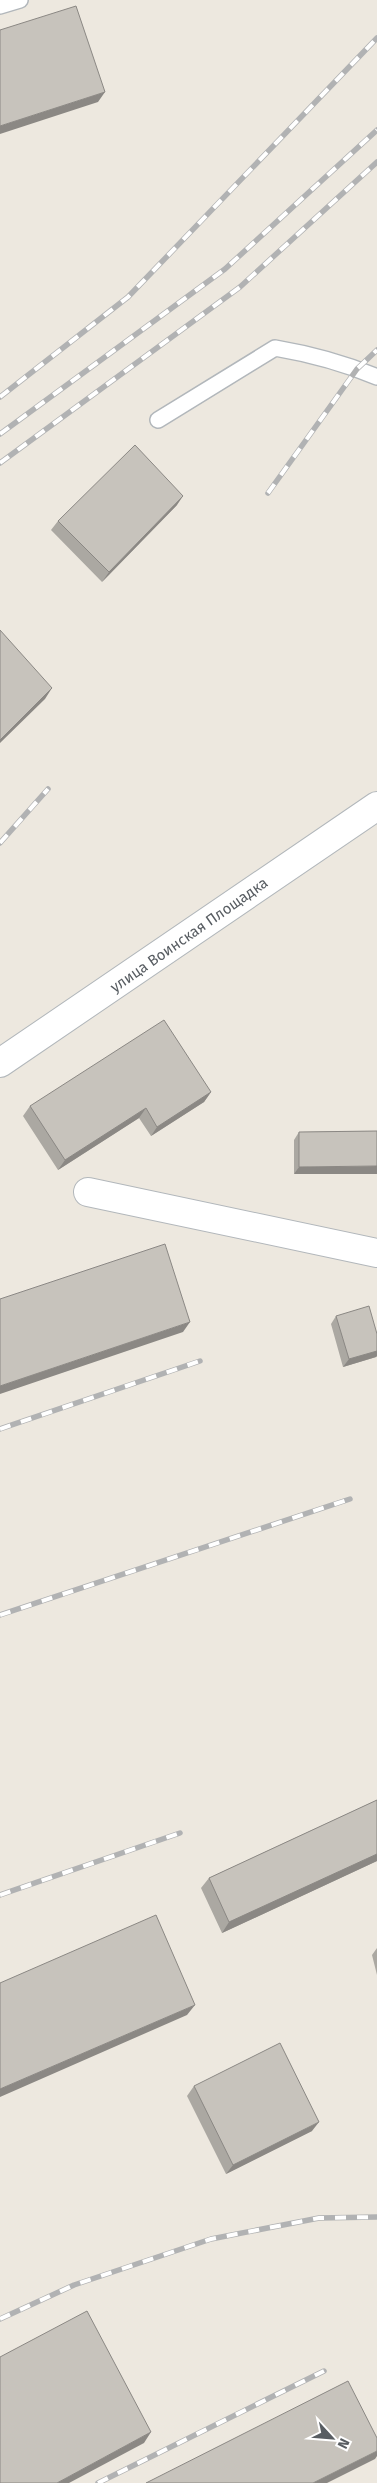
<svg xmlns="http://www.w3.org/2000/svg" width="377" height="2483" viewBox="0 0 377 2483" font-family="'Fira Sans',sans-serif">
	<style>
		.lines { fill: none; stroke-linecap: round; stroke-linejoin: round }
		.service-casing { stroke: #b2b7bb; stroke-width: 18 }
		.minor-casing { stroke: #b2b7bb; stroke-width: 30 }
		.service { stroke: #fff; stroke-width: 15 }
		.minor { stroke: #fff; stroke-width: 28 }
		.rail-casing { stroke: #b1b2b3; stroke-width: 5.5 }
		.rail { stroke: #fff; stroke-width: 4; stroke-dasharray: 11; stroke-linecap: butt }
		.wall { fill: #aba8a2 }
		.shaded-wall { fill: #8b8884 }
		.building { fill: #c7c3bc; stroke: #8b8884 }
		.labels { text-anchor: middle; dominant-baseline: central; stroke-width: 4; stroke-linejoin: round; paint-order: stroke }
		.street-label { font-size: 15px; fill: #585d62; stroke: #fff }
	</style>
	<rect width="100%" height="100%" fill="#ede8df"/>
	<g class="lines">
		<defs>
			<path id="service" d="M0,6l20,-6
				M158,420l117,-72c35,6 69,15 102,29"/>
			<path id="minor" d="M0,1063l377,-257
				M88,1192l289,61"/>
		</defs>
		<use href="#service" class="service-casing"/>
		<use href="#minor" class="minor-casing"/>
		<use href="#service" class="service"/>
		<use href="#minor" class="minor"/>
		<defs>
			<path id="rail" d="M0,397l128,-100 249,-259
				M0,434l225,-165 152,-139
				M0,463l240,-176 137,-125
				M268,493l89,-124 20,-19
				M0,843l48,-54
				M0,1429l200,-68
				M0,1615l350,-116
				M0,1895l180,-62
				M0,2319l74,-34 137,-46 108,-21 58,-1
				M98,2483l226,-112"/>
		</defs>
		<use href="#rail" class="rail-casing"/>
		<use href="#rail" class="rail"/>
	</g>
	<path class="wall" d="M177,505l-75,77 -51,-52 7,-9z
		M211,1092l-7,10 -53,34 -12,-18 -81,52 -35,-54 7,-10z
		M377,1131l-83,43v-34l5,-8z
		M336,1316l41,18v22l-1,1 -33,10 -12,-43z
		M377,1800v61l-155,72 -21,-45 8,-10z
		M377,1948v27l-5,-20z
		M194,2086l118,45 -86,43 -39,-78z"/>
	<path class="shaded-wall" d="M105,92l-7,10 -98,32v-8z
		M183,496l-6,9 -75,77 7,-10z
		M52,688l-7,11 -45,44v-3z
		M211,1092l-7,10 -53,34 6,-9z
		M146,1108l-7,10 -81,52 7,-10z
		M377,1166v8h-83l5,-7z
		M190,1322l-7,10 -183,62v-8z
		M377,1351v5l-1,1 -33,10 6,-8z
		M377,1854v7l-155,72 7,-11z
		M195,2005l-8,10 -187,82v-8z
		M319,2122l-7,9 -86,43 7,-9z
		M151,2432l-7,11 -75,40h-12z
		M377,2451v5l-2,3 -48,24h-14z"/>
	<path class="building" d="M76,6l29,86 -105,34v-96z
		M135,445l48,51 -74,76 -51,-51z
		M0,630l52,58 -52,52z
		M164,1020l47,72 -54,35 -11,-19 -81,52 -35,-54z
		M377,1131v35l-78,1v-35z
		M165,1244l25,78 -190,64v-87z
		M369,1306l8,28v17l-28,8 -13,-43z
		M377,1800v54l-148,68 -20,-44z
		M156,1915l39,90 -195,84v-106z
		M280,2043l39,79 -86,43 -39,-79z
		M87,2311l64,121 -94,51h-57v-126z
		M348,2381l29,57v13l-64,32h-167z"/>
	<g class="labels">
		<g class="street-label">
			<text transform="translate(189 935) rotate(-35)">улица Воинская Площадка</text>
		</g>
	</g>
	<g transform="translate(332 2438) rotate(116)" stroke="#ffffff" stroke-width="4" paint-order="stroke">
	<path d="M0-4L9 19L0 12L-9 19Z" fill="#585d62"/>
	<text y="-8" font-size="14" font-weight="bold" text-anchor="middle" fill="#585d62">N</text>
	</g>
</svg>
